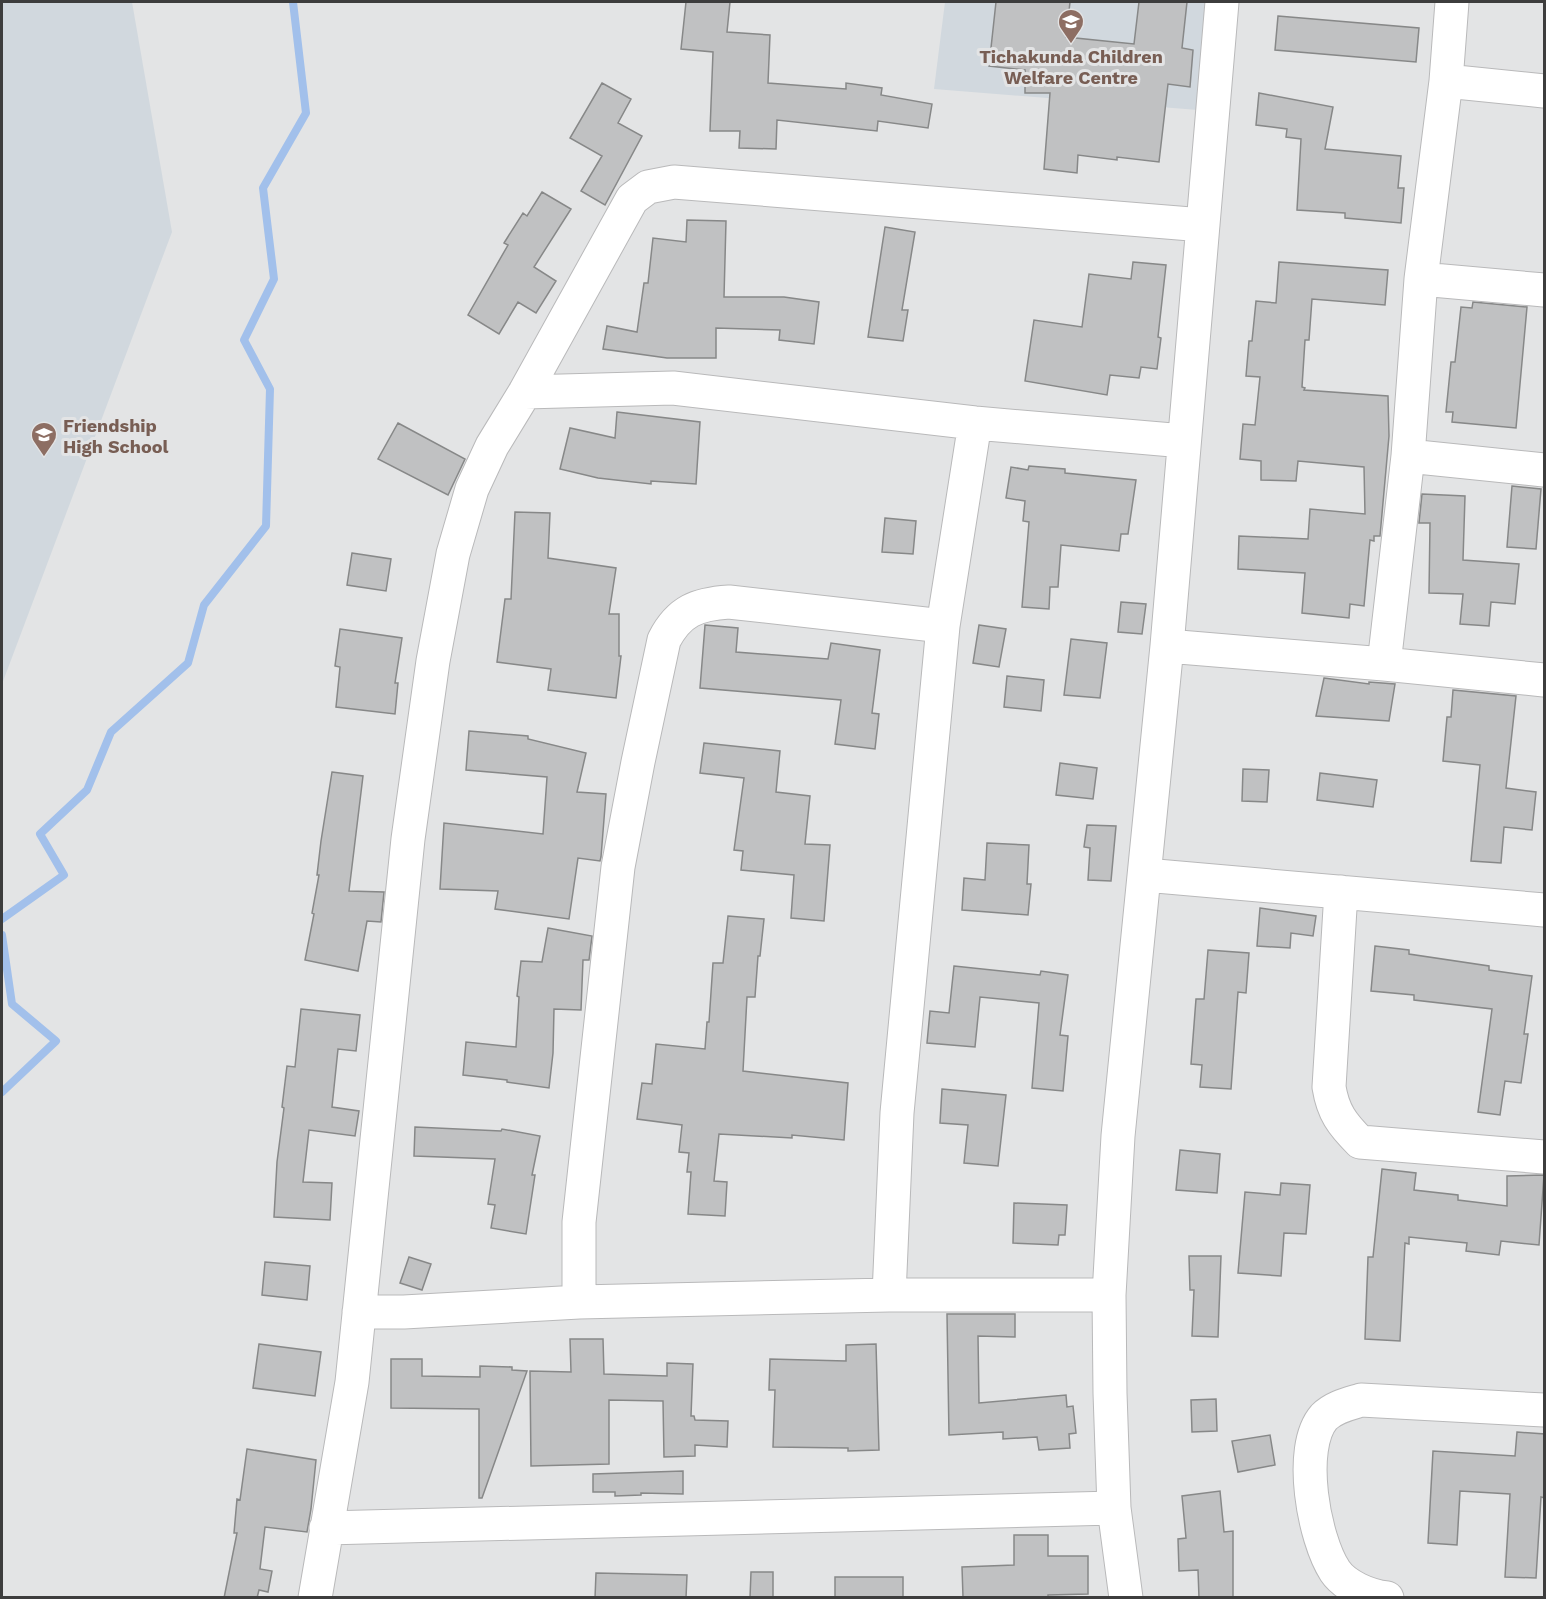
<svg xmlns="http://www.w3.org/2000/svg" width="1546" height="1599" viewBox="0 0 1546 1599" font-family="'Work Sans',sans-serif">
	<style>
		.built { fill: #d1d8de }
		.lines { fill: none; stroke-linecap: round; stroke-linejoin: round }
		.stream { stroke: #a2c0eb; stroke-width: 8 }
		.building { fill: #c0c1c2; stroke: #878888; stroke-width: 1.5 }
		.minor-casing { stroke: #b9b9ba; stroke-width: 35 }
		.minor { stroke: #fff; stroke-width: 33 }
		.labels { text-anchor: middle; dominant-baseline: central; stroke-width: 6; stroke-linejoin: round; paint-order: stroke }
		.education-label { font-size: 18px; font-weight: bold; fill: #785e54; stroke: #e3e4e5 }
	</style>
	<rect width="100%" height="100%" fill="#e3e4e5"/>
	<path class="built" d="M2,2h130l40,230 -170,452z
		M945,2h262l-9,108 -264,-21z"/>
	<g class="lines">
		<path class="stream" d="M2,919l62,-44 -24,-41 47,-44 24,-58 77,-69 16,-58 62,-79 4,-137 -26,-49 30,-61 -11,-91 43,-75 -13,-111
			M2,935l10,69 44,37 -54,51"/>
	</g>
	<path class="building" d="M686,2h44l-3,30 43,3 -2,48 78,6v-6l36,5 -1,7 51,9 -4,24 -50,-7 -1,10 -100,-11 -1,29 -37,-1 1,-17h-30l3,-79 -32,-3z
		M996,2h74l-4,35 68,7 5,-42h48l-5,46 11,2 -3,37 -22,-3 -9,78 -42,-5v3l-39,-5 -1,18 -33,-4 6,-76h-25v-23l-36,-4z
		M1278,16l141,12 -3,34 -141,-12z
		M602,83l29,16 -13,24 24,13 -37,69 -24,-14 21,-35 -32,-18z
		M1259,93l74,14 -8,42 76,7 -3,32h6l-3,35 -56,-5v-5l-48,-3 4,-71 -15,-2 1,-8 -31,-4z
		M542,192l29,17 -37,58 22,14 -20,32 -18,-11 -19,32 -31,-19 40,-70 -4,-2 19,-30 4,3z
		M687,220l39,1 -2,76h60l35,5 -5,42 -35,-4 1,-10 -64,-2v30h-49l-64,-9 4,-23 30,6 7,-49h4l5,-45 33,4z
		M885,227l30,5 -13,78h6l-5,31 -35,-4z
		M1133,262l33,3 -8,72 3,1 -4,31 -16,-2 -2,11 -29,-3 -3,20 -82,-14 9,-61 48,7 7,-53 42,5z
		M1279,262l109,8 -3,35 -73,-6 -3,41h-4l-3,47 3,1 -1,2 84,6 1,40 -9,100h-6v5l-4,-1 -6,66 -14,-2 -1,14 -47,-5 3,-40 -67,-4 1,-33 69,3 2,-30 55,5 -1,-47 -66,-6 -2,20 -35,-1v-19l-21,-2 3,-35 12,1 5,-48 -14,-1 3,-35h3l4,-40 20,2z
		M1473,302l54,5 -11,121 -64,-6 1,-10h-7l5,-50h4l6,-55 11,1z
		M617,412l83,10 -4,62 -45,-3v3l-53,-6 -38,-9 10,-41 45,10z
		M398,423l67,36 -17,36 -70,-36z
		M1029,466l36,3v4l71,7 -8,54h-7l-2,17 -58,-6 -3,42h-8l-1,22 -27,-2 7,-85 -6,-1 2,-20 -19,-3 5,-31 17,3z
		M1512,486l29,3 -5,60 -29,-2z
		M1422,494l43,2 -2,64 56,4 -4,40 -24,-2 -2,24 -29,-2 3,-30 -34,-1 1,-70h-11z
		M515,512l35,1 -2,45 68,10 -7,46h10v42h2l-5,42 -68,-8 3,-21 -54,-7 8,-63h6z
		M885,518l31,3 -3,33 -31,-2z
		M352,553l39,6 -5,32 -39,-6z
		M1121,602l25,2 -4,30 -24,-2z
		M705,625l33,3 -2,24 92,7 3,-16 49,7 -8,63 7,1 -4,35 -40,-5 6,-44 -141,-12z
		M979,625l27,4 -7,38 -26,-4z
		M340,629l62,9 -7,45h3l-3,31 -59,-7 4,-40 -5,-1z
		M1071,639l36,4 -7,55 -36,-3z
		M1007,676l37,4 -3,31 -37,-4z
		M1324,678l45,6v-2l26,2 -6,37 -73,-5z
		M1453,690l63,6 -10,92 30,4 -4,38 -28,-3 -3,36 -30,-2 9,-96 -37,-4 4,-44h4z
		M469,731l59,5v3l58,14 -9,39 29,2 -5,63 -1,4 -22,-3 -9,61 -74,-10 3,-18 -58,-2 4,-66 99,11 4,-57 -81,-7z
		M704,743l76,8 -4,41 34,4 -5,48 25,1 -6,76 -33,-3 3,-43 -53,-5 2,-19 -9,-1 10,-72 -44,-5z
		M1060,763l37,5 -4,31 -37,-4z
		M1243,769l26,1 -2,32 -25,-1z
		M332,772l31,4 -14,115 35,1 -3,30 -14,-1 -9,50 -53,-11 9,-46 -2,-1 7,-38h-2l4,-34z
		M1320,773l57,7 -4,27 -56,-7z
		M1087,825l29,1 -5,55 -23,-1 2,-32 -6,-1z
		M987,843l42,2 -2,39h4l-3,31 -66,-5 2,-32 21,2z
		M1260,908l56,8 -3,20 -22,-3 -1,15 -33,-2z
		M728,916l36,3 -4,37h-2l-3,41h-8l-4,74 105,12 -4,57 -52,-5v3l-73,-4 -5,47 13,1 -2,34 -37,-2 3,-42h-4l2,-19 -10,-1 3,-27 -45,-6 5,-36 10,1 4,-40 49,5 2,-27h2l4,-59h10z
		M548,928l44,8 -3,24h-6l-2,50 -27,-1 -1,44 -4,35 -42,-6v-2l-44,-5 3,-33 50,5 3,-50 -2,-1 4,-35 21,1z
		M1375,946l34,4v4l80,12v4l43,6 -8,58h4l-7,49 -16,-2 -5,34 -22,-3 14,-103 -78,-9v-5l-43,-4z
		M1208,950l41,3 -3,40 -8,-1 -7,97 -31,-2 2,-22 -11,-1 5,-65h8z
		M954,966l86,9 1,-4 27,4 -8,60 8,1 -5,55 -31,-3 7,-85 -59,-6 -5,50 -48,-4 3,-32 19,2z
		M301,1009l59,6 -4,36 -18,-2 -6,58 27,4 -4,25 -46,-6 -6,52 29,1 -2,37 -56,-3 3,-55 7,-54 -2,-1 5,-41 8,1z
		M942,1089l64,6 -8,71 -34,-3 4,-38 -28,-2z
		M415,1127l86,4 1,-2 38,7 -8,39h3l-9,59 -35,-6 4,-23 -7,-1 7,-45 -81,-3z
		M1180,1150l40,4 -3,39 -41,-3z
		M1382,1169l34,4 -2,17 44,5v5l49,6v-30l37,-1 -5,70 -38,-4 -2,14 -33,-4 1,-8 -58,-6v7l-4,-1 -5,98 -35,-2 3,-82h5z
		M1281,1183l29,2 -4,49 -22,-1 -3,43 -43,-3 7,-81 35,3z
		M1014,1203l53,2 -2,30h-6l-1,10 -45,-2z
		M1189,1256h32l-3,81 -26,-1 2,-46h-4z
		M409,1257l22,7 -9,26 -22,-7z
		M265,1262l45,4 -3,34 -45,-5z
		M947,1314h68v23l-37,-1 1,67 87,-8 1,12 6,-1 3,27 -7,1 1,14 -31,2 -2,-13 -34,2v-7l-54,3z
		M570,1339h33l1,35 63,2v-13l26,1 -2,52h3l1,4 33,1 -1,26 -32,-2v11l-31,1 -1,-56 -54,-1v64l-78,2 -1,-95 41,1z
		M259,1344l62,8 -6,44 -62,-8z
		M876,1344l3,106 -31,1v-3l-75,-1 2,-57h-6l1,-31 76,2v-16z
		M391,1359h31v17l58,1v-11l32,1v3l15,1 -45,127h-3v-89l-88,-1z
		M1216,1399l1,32 -25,1 -1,-32z
		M1517,1432l28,2v64l-4,-1 -5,81 -31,-1 5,-83 -50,-3 -3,54 -29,-2 5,-92 82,5z
		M1270,1435l5,30 -37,7 -6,-31z
		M247,1449l69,11 -5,49 -4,23 -42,-5 -5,42 12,2 -4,21 -9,-2 -2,8h-33l13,-65h-3l3,-34 3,1z
		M683,1471v23l-42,-1v2l-26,1v-4h-22v-18z
		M1220,1491l4,41 9,-1v67h-34l-1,-28 -19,1 -1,-32 8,-1 -4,-42z
		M1014,1535h34v21h40v38l-40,1v2h-85l-1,-30 52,-2z
		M751,1572h22v26h-23z
		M596,1573l91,2 -1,23h-91z
		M835,1577h68v21h-68z"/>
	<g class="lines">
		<defs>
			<path id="minor" d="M1446,81l98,10
				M1421,279l123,11
				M525,392l148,-4 302,35 209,18
				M1408,456l136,14
				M1167,646l217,18 160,16
				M1384,664l24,-208 13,-177 25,-198 6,-79
				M1145,875l399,35
				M1341,892l-12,195c4,25 13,37 31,55l184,15
				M889,1295l8,-182 46,-487 32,-203
				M579,1302v-80l39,-355 20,-105 26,-122c15,-29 33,-36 65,-38l214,24
				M359,1312h45l175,-10 310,-7h220
				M326,1528l788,-20
				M315,1598l37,-216 56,-543 25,-178 20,-107 19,-65 20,-43 33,-54 107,-193 16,-12 26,-5 529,43
				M1126,1598l-12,-90 -4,-115 -1,-98 9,-159 49,-490 55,-644
				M1387,1598c-18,-2 -42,-12 -52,-27 -21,-32 -38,-123 -11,-154 10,-10 24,-13 37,-17l183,10"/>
		</defs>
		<use href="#minor" class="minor-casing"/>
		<use href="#minor" class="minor"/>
	</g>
	<defs>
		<symbol id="school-pin" viewBox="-11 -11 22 30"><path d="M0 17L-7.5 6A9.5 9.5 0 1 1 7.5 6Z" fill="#8d6e63" stroke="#e3e4e5"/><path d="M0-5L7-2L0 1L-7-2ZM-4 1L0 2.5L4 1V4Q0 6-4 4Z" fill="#fff"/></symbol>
	</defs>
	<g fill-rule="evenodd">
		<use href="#school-pin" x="1056" y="7" width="30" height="40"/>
		<use href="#school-pin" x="29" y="420" width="30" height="40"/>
	</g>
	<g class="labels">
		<g class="education-label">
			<text x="1071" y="56">Tichakunda Children<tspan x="1071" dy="21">Welfare Centre</tspan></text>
			<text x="63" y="425" text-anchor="start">Friendship<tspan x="63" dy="21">High School</tspan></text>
		</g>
	</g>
	<rect width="1546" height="1599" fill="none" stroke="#3d3d3d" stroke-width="6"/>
</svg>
